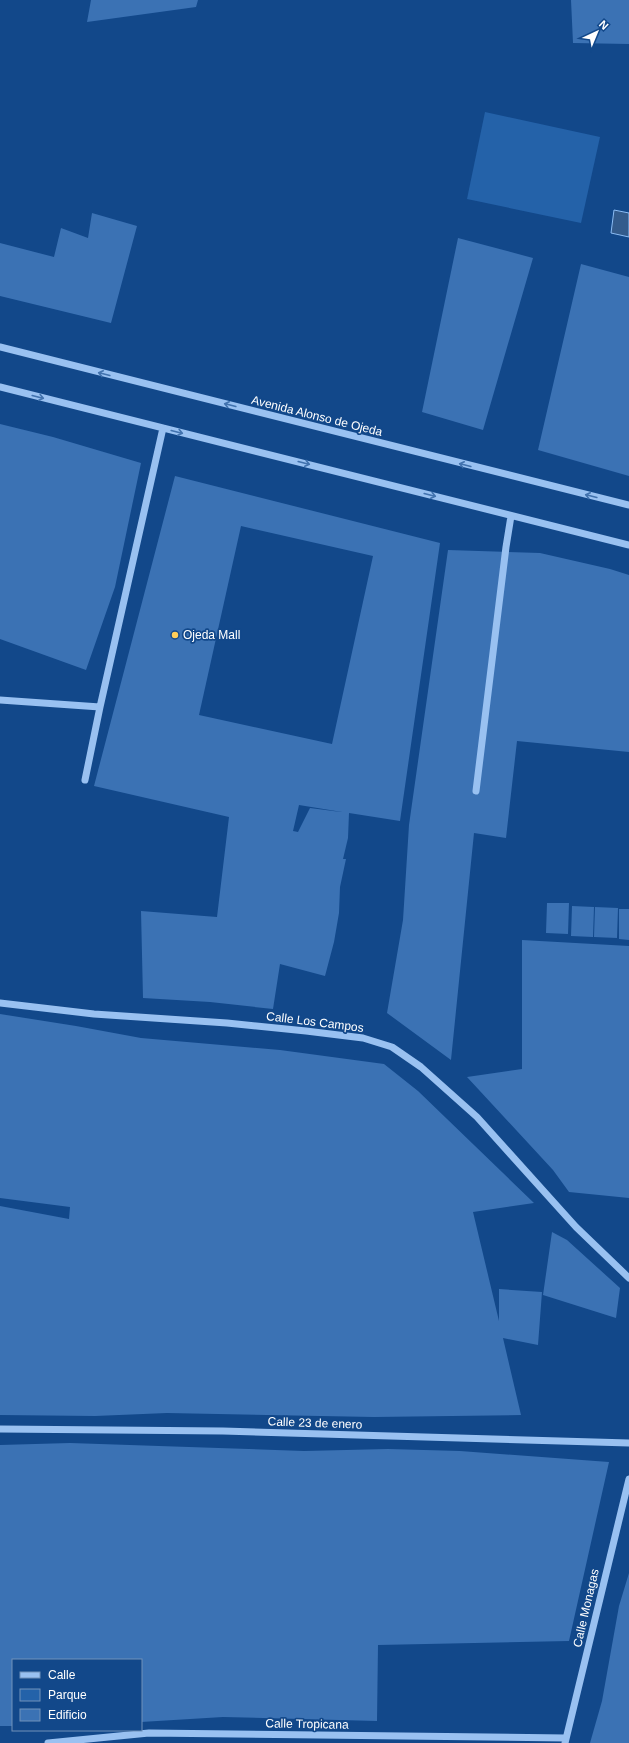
<svg xmlns="http://www.w3.org/2000/svg" width="629" height="1743" viewBox="0 0 629 1743" font-family="Arial,sans-serif">
	<style>
		.green { fill: #2462a9 }
		.water { fill: #335b8c; stroke: #8bbcf4 }
		.building { fill: #3b72b4; fill-rule: evenodd }
		.lines { fill: none; stroke-linecap: round; stroke-linejoin: round }
		.minor { stroke: #99c1f1; stroke-width: 7 }
		.oneway { stroke: #4172ae }
		.poi-dot { fill: #ffce59; stroke: #12488a; stroke-width: 1.5 }
		.labels { text-anchor: middle; dominant-baseline: central; stroke-width: 3.5; stroke-linejoin: round; paint-order: stroke }
		.street-label { font-size: 12px; fill: #fff; stroke: #12488a }
		.poi-label { font-size: 12px; fill: #fff; stroke: #12488a; text-anchor: start }
	</style>
	<rect width="100%" height="100%" fill="#12488a"/>
	<path class="green" d="M485,112l115,25 -19,86 -114,-24z"/>
	<path class="water" d="M614,210l15,3v24l-18,-4z"/>
	<path class="building" d="M91,0h107l-2,7 -109,15z
		M571,0h58v44l-56,-1z
		M92,213l45,13 -26,97 -111,-27v-53l54,14 7,-29 27,10z
		M458,238l75,20 -50,172 -61,-18z
		M581,264l48,13v199l-91,-26z
		M0,424l53,13 88,26 -26,124 -29,83 -86,-31z
		M175,476l265,67 -40,278 -51,-8 -1,25 -5,21h3l-6,28 -1,26 -5,29 -9,34 -45,-12 -7,45 -63,-7 -67,-4 -2,-87 76,6 12,-100 -135,-31zM241,526l132,30 -41,188 -133,-29zM299,805l43,7h-1l-31,-4 -12,24 -5,-1z
		M448,550l92,3 70,16 19,6v177l-112,-11 -11,97 -32,-5 -23,227 -64,-47 16,-93 6,-95z
		M547,903h22l-1,31 -22,-1z
		M572,906l22,1 -1,30 -22,-1z
		M595,907l23,1 -1,30 -23,-1z
		M619,909h10v31l-10,-1z
		M522,940l107,6v252l-60,-6 -16,-22 -86,-93 55,-8z
		M0,1014l76,12 65,12 139,12 104,14 34,27 116,112 -61,9 26,109v-32l43,3 -4,53 -35,-7 18,77 -147,2 -207,-4 -72,3 -95,-1v-209l69,13 1,-12 -70,-9z
		M552,1232l15,8 53,48 -4,30 -73,-23z
		M70,1443l234,8 84,-2 72,2 149,11 -40,179 -191,4 -1,76 -154,-4 -82,5v-62h-128v66h-13v-281z
		M629,1573v170h-39l12,-42 17,-95z"/>
	<g class="lines">
		<path class="minor" d="M0,347l629,158
			M0,387l629,158
			M0,700l100,7
			M85,780l15,-73 63,-279
			M476,791l30,-244 5,-31
			M0,1003l94,11 133,9 79,8 57,7 29,9 29,20 56,50 99,110 53,51
			M0,1429l223,2 406,12
			M48,1743l101,-10 417,5
			M565,1743l64,-264"/>
	</g>
	<defs><path id="oneway-shaft" d="M-6 0H5M1.5-3L5.5 0L1.5 3" fill="none" stroke-width="1.6" stroke-linecap="round" stroke-linejoin="round"/></defs>
	<g class="oneway">
		<use href="#oneway-shaft" transform="translate(104 374) rotate(-166)"/>
		<use href="#oneway-shaft" transform="translate(38 397) rotate(14)"/>
		<use href="#oneway-shaft" transform="translate(230 405) rotate(-166)"/>
		<use href="#oneway-shaft" transform="translate(177 432) rotate(14)"/>
		<use href="#oneway-shaft" transform="translate(304 463) rotate(14)"/>
		<use href="#oneway-shaft" transform="translate(465 465) rotate(-166)"/>
		<use href="#oneway-shaft" transform="translate(430 495) rotate(14)"/>
		<use href="#oneway-shaft" transform="translate(591 496) rotate(-166)"/>
	</g>
	<circle class="poi-dot" cx="175" cy="635" r="4"/>
	<g class="labels">
		<g class="street-label">
			<text transform="translate(317 416) rotate(14)">Avenida Alonso de Ojeda</text>
			<text transform="translate(315 1022) rotate(7)">Calle Los Campos</text>
			<text transform="translate(315 1423) rotate(2)">Calle 23 de enero</text>
			<text transform="translate(586 1608) rotate(-77)">Calle Monagas</text>
			<text transform="translate(307 1724) rotate(1)">Calle Tropicana</text>
		</g>
		<g class="poi-label">
			<text x="183" y="635">Ojeda Mall</text>
		</g>
	</g>
	<rect x="12" y="1659" width="130" height="72" fill="#12488a" stroke="#7191b9"/>
	<rect x="20" y="1672" width="20" height="6" fill="#99c1f1" stroke="#7191b9"/>
	<text x="48" y="1679" font-size="12" fill="#ffffff">Calle</text>
	<rect x="20" y="1689" width="20" height="12" fill="#2462a9" stroke="#7191b9"/>
	<text x="48" y="1699" font-size="12" fill="#ffffff">Parque</text>
	<rect x="20" y="1709" width="20" height="12" fill="#3b72b4" stroke="#7191b9"/>
	<text x="48" y="1719" font-size="12" fill="#ffffff">Edificio</text>
	<g transform="translate(597 32) rotate(44)" stroke="#12488a" stroke-width="3" paint-order="stroke">
	<path d="M0-3L7 15L0 10L-7 15Z" fill="#ffffff"/>
	<text y="-6" font-size="11" font-weight="bold" text-anchor="middle" fill="#ffffff">N</text>
	</g>
</svg>
